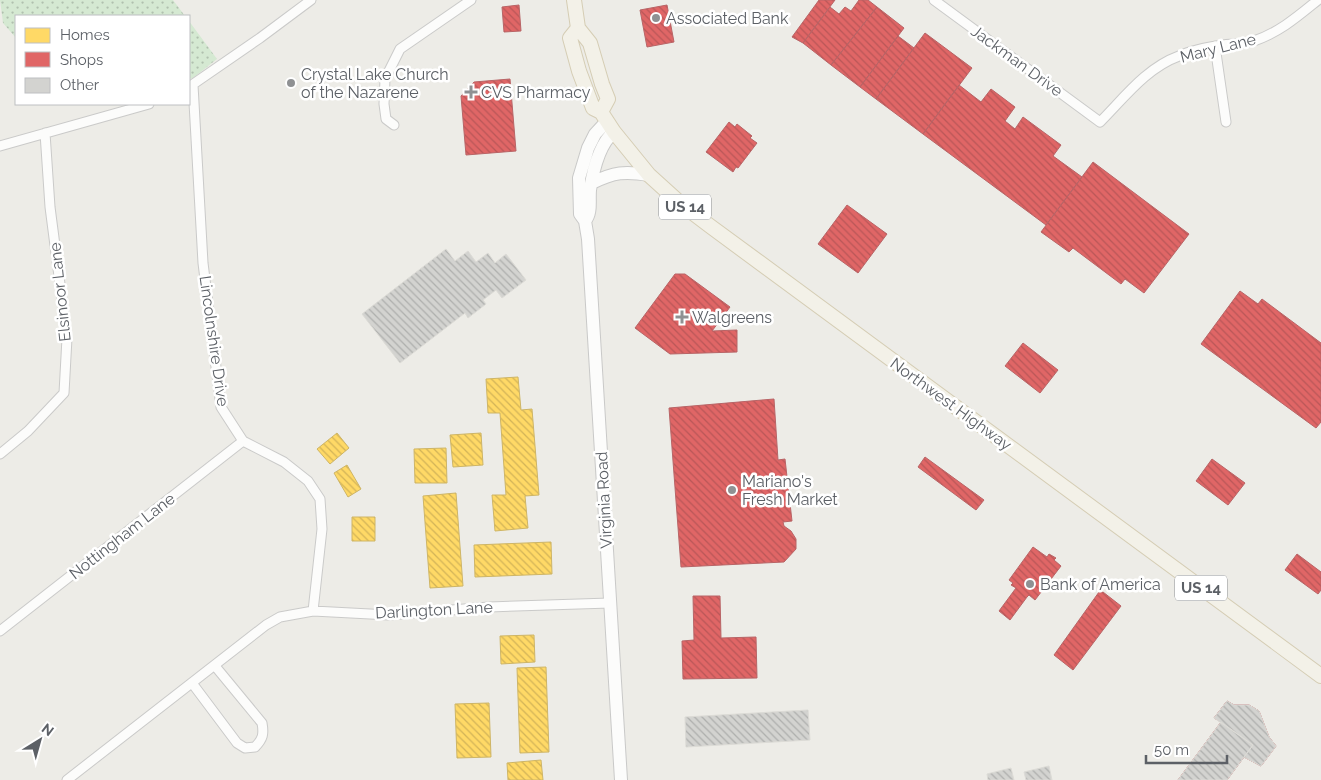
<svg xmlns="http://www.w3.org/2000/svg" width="1321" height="780" viewBox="0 0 1321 780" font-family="Raleway,sans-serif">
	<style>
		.park { fill: url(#park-dots) }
		.homes { fill: url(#homes-back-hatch); stroke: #ceb566 }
		.shops { fill: url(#shops-back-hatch); stroke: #b86466 }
		.building { fill: url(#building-back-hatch); stroke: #dcdbd6 }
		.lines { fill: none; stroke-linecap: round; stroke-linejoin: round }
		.street-casing { stroke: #cacac9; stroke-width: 11 }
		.secondary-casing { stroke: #c9c9c8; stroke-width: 14 }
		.primary-casing { stroke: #d5cdb4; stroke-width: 16 }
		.street { stroke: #fcfcfb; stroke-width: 9 }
		.secondary { stroke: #fcfcfb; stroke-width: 12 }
		.primary { stroke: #f3f1e8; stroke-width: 14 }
		.poi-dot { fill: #8f9193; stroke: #fff; stroke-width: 2 }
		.labels { text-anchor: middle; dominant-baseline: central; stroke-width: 5; stroke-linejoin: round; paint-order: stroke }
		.shield { fill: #fff; stroke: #8d9094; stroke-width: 1 }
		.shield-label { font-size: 15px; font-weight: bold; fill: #5c6066 }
		.poi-label { font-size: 16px; fill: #5c6066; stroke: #fff; text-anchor: start }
		.street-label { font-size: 16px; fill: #5c6066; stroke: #fff }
	</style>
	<defs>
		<pattern id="park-dots" width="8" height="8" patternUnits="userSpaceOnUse" patternTransform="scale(1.25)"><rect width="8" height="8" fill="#d5e9d2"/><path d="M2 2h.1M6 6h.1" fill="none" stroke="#b0c0ae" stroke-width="1.8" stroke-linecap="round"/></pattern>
		<pattern id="homes-back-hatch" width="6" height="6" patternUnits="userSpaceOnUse" patternTransform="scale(1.25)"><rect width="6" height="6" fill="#ffd966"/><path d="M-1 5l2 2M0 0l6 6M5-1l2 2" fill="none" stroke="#d2b358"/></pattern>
		<pattern id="shops-back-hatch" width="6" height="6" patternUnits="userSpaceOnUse" patternTransform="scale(1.25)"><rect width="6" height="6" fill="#e06666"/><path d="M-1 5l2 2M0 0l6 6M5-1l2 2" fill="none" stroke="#b95758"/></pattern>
		<pattern id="building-back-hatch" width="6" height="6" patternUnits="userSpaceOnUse" patternTransform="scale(1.25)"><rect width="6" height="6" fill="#d3d3d0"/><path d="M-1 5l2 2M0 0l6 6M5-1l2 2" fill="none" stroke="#aeafad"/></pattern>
	</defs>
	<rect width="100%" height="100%" fill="#edece7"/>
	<path class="park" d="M0,0h173l12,16h-169v22l-13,-15z
		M189,21l28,38 -24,19 -4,1z"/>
	<path class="homes" d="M518,377l3,33 11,-1 7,86 -14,1 3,32 -33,3 -3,-36h14l-6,-82h-12l-2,-34z
		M337,433l12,15 -19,16 -13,-15z
		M481,433l2,32 -30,2 -3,-32z
		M446,448l1,35h-32l-1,-34z
		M347,465l14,24 -13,8 -14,-24z
		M456,493l7,93 -33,2 -7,-92z
		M352,517h23v24h-23z
		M551,542l1,32 -77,3 -1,-32z
		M534,635l1,27 -34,2 -1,-28z
		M546,667l3,85 -29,1 -3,-85z
		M489,703l2,54 -34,1 -2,-54z
		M541,760l2,20h-35l-1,-17z"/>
	<path class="shops" d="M819,0h16l-32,43 -11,-6z
		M859,0h9l9,7 -46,58 -28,-22 27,-36 9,7 6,-7 6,4z
		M519,5l2,26 -17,1 -2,-25z
		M667,5l7,37 -27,5 -7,-37z
		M877,7l27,21 -44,59 -29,-22z
		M925,33l47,35 -49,66 -47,-35z
		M898,36l16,12 -38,51 -16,-12z
		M510,79l6,72 -50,4 -5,-59 13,-14z
		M959,85l22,17 10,-13 24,18 -10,14 10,8 8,-12 38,28 -8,11 29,21 -36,48 -123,-91z
		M729,122l6,5 2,-3 15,12 -2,2 7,5 -19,25 -2,-1 -3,5 -27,-20z
		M1093,162l96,72 -45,59 -19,-14 -4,5 -48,-36 -4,4 -28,-20z
		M847,205l40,29 -29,39 -40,-29z
		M675,274h10l45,33 -18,24 25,-1v22l-67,2 -35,-26z
		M1240,291l18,13 4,-5 59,44v79l-5,6 -115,-84z
		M1023,343l35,27 -18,23 -35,-27z
		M774,399l4,61 7,-1 7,62 -9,1 1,4 7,5 5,8v10l-12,13 -103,5 -12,-159z
		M925,457l59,43 -8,10 -58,-43z
		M1212,459l33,24 -17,22 -32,-24z
		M1033,547l14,10 2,-3 7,4 -2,2 7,6 -26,34 -6,-5 -2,2 -17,23 -11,-9 17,-23 -5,-3 2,-2 -4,-3z
		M1297,554l24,18v18l-3,4 -33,-24z
		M1099,592h4l18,14 -48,64 -19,-15z
		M693,596h27l1,42 35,-1 1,41 -74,1 -1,-38 12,-1z
		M1227,701l7,4h15l10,6 10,26 7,9 -15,20 -17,-9 -17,23h-49l43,-58 -7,-4z"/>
	<path class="building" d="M446,249l9,12 13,-10 8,11 12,-9 7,10 11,-9 20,26 -24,18 -6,-8 -13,10 3,4 -18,14 -3,-5 -65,50 -38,-49z
		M1227,701l7,4h15l10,6 10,26 7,9 -15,20 -17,-9 9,-12 -39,-27z
		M808,710l2,30 -124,7 -1,-30z
		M1221,722l32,23 -9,12 -17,23h-49z
		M1049,766l3,14h-26l-2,-8z
		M1011,768l3,12h-26l-1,-6z"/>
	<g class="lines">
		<defs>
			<path id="street" d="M934,0l166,122c24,-24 46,-54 79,-66 13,-6 30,-9 44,-11 10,-1 21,-1 31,-4 26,-9 43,-24 64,-41
				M1215,46l11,76
				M193,85l10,178 18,144 22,34 41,21 24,19 12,18 2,30 -9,82
				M189,87l71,-49 51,-38
				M394,125l-8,-6 -2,-15 1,-25 15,-30 71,-49
				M0,146l149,-42
				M0,454l28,-23 36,-38 3,-55 -17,-131 -5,-74
				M0,631l243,-190
				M192,683l45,60 8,5 10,-1c8,-8 9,-13 7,-24l-47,-57
				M67,780l199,-155 14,-8 33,-6 76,4 100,-8 121,-4"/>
			<path id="secondary" d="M607,121l-12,13 -7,14 -9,30 1,36 5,7 3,18 33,541
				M592,183c22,-11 33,-12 57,-8
				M585,221c7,-9 4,-19 5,-31 3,-19 9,-46 24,-58"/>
			<path id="primary" d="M574,0l4,28 12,15 12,41 6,15 -7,13
				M578,28l-8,10 9,33 14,37 8,4 13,20 35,43 32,29 29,22 611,450"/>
		</defs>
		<use href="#street" class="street-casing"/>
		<use href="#secondary" class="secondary-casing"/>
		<use href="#primary" class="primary-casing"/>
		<use href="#street" class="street"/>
		<use href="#secondary" class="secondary"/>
		<use href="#primary" class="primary"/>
	</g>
	<g class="poi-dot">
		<circle cx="656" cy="18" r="5"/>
		<circle cx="291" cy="83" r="5"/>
		<path d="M468.5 84.5h5v5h5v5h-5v5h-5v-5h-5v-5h5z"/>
		<path d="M679.5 309.5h5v5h5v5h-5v5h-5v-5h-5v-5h5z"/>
		<circle cx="732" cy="490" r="5"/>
		<circle cx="1030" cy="584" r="5"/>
	</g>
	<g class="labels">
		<g class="shield">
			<rect x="659" y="194.5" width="52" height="25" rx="4"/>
			<rect x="1175" y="575.5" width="52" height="25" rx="4"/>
		</g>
		<g class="shield-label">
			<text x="685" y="207">US 14</text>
			<text x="1201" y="588">US 14</text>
		</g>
		<g class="poi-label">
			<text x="666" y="18">Associated Bank</text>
			<text x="301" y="74">Crystal Lake Church<tspan x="301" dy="18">of the Nazarene</tspan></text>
			<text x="481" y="92">CVS Pharmacy</text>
			<text x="692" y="317">Walgreens</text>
			<text x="742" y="481">Mariano's<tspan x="742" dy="18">Fresh Market</tspan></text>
			<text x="1040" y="584">Bank of America</text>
		</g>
		<g class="street-label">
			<text transform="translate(1218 48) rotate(-14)">Mary Lane</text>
			<text transform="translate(1017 61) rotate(36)">Jackman Drive</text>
			<text transform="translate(60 292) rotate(-96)">Elsinoor Lane</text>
			<text transform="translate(214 341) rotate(82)">Lincolnshire Drive</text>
			<text transform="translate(951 404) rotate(36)">Northwest Highway</text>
			<text transform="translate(604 500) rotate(-93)">Virginia Road</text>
			<text transform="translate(122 536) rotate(-38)">Nottingham Lane</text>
			<text transform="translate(434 610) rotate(-3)">Darlington Lane</text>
		</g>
	</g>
	<rect x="15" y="15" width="175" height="90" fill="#ffffff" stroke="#bebfc2"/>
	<rect x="25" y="28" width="25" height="15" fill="#ffd966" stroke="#bebfc2"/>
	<text x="60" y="40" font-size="15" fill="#5c6066">Homes</text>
	<rect x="25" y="52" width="25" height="15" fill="#e06666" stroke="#bebfc2"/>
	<text x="60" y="65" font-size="15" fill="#5c6066">Shops</text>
	<rect x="25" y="78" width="25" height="15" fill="#d3d3d0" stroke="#bebfc2"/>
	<text x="60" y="90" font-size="15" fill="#5c6066">Other</text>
	<g transform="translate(40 740) rotate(37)" stroke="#ffffff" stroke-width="4" paint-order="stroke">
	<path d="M0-4L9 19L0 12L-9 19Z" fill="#5c6066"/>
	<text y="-8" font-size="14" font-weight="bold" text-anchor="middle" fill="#5c6066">N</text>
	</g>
	<path d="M1146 755v8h81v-8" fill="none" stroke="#5c6066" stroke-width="2.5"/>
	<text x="1154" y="755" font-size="15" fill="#5c6066" stroke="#ffffff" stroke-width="4" paint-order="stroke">50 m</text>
</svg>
